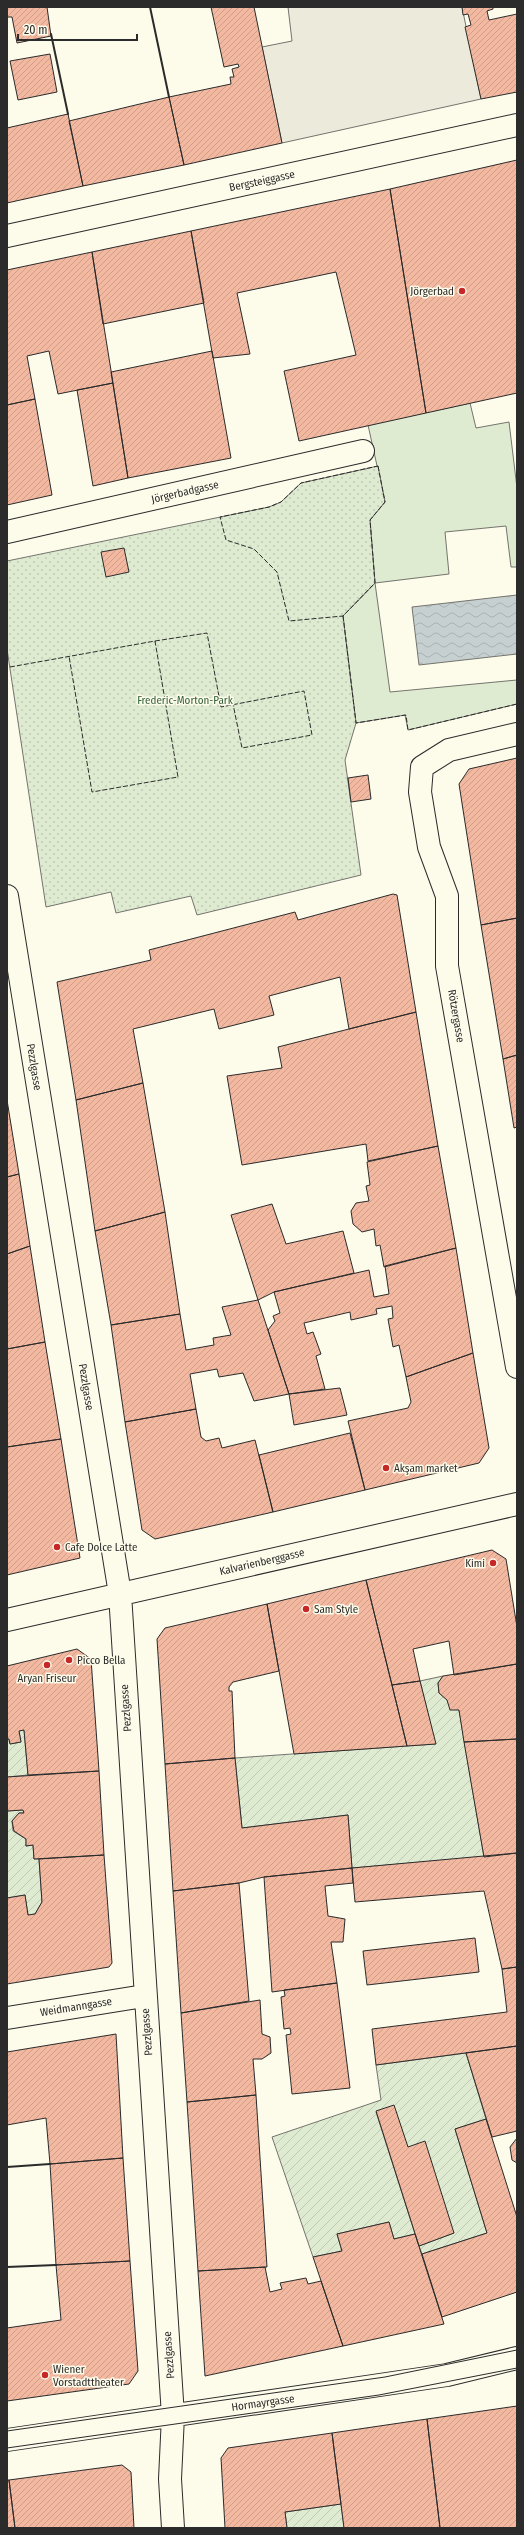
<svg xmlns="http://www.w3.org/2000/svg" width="524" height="2535" viewBox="0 0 524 2535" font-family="'Fira Sans Condensed',sans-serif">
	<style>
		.grass { fill: #deebd1; stroke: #74746e }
		.park { fill: url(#park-dots); stroke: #74746e }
		.garden { fill: url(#garden-furrows); stroke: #74746e }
		.parking { fill: #eceadb; stroke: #74746e }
		.water { fill: url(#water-waves); stroke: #74746e }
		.building { fill: url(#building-hatch); stroke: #2b2b2b }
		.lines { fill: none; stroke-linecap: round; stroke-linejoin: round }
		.minor-casing { stroke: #2b2b2b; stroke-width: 24 }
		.minor { stroke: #fdfbea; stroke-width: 22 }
		.tram { stroke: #2b2b2b; stroke-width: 1 }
		.fence { stroke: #2b2b2b; stroke-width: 1; stroke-dasharray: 5 2; stroke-linecap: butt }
		.wall { stroke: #2b2b2b; stroke-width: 2 }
		.poi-dot { fill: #c62828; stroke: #fdfbea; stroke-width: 1.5 }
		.labels { text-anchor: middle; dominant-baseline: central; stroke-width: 3; stroke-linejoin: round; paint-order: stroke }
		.street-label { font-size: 11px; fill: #2b2b2b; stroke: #fdfbea }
		.poi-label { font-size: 11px; fill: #2b2b2b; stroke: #fdfbea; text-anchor: start }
		.park-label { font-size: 11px; fill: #34623c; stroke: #fdfbea }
	</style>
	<defs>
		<pattern id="park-dots" width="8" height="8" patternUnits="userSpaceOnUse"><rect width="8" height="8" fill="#deebd1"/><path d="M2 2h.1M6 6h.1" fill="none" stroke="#bfcab4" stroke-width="1.8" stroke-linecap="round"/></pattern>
		<pattern id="garden-furrows" width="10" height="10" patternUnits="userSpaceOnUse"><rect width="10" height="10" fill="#deebd1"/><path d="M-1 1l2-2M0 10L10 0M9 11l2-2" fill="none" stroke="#bfcab4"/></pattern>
		<pattern id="water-waves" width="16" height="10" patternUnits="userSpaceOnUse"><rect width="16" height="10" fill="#c7d0d0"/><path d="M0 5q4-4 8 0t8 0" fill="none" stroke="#abb3b3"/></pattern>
		<pattern id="building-hatch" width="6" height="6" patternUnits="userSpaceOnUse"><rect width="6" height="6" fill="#f2b8a0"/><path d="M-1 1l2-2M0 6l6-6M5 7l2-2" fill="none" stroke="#d09e8a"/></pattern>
	</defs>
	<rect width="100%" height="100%" fill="#fdfbea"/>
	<path class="grass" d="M470,403l6,25 33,-6 8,66v79h-6l-5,-41 -61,6 4,42 -74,9 15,109 127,-12v24l-109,26 -3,-15 -49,8 -13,-107 32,-33 -5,-63 15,-18 -17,-77z"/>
	<path class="park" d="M378,466l7,36 -15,18 5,63 -32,33 13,107 -11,37 16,115 -164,40 -6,-19 -75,17 -5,-21 -65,15 -39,-258v-88l262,-54 12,-5 20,-19z"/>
	<path class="garden" d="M443,1676l-5,7 1,10 20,17 25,147 -132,11 -4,-53 -106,13 -7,-70 200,-14 -15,-63z
		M24,1730l4,45 -21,2v-38h2l1,5 11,-2 -2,-11z
		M23,1810l1,3h-5l-7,8 1,10 13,8v7l7,-1 1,14h5l3,43 -7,12 -7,1 -3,-20 -18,3v-87z
		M466,2053l20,66 -31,10 32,104 -65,21 -3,-8 35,-13 -46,-86 -32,-35 39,122 -21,5 -5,-17 -52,12 5,17 -29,6 -41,-120 109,-37 -5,-35z
		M341,2504l3,24h-57l-2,-16z"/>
	<path class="parking" d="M288,7h174l19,92 -199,44 -20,-96 30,-6z"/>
	<path class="water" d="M517,595v59l-98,11 -7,-58z"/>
	<path class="building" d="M7,7h40l4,29 -34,7 -5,-26h-5z
		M211,7h43l28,136 -98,22 -15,-68 62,-13 -1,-7h4l-2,-8 7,-2 -1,-3 -14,3z
		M462,7h31v2l-6,2 2,9 28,-6v78l-36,7 -16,-72 6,-2 -3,-11 -5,1z
		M50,54l7,38 -39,8 -8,-39z
		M169,97l15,68 -101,21 -14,-65z
		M68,114l15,72 -76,17v-75z
		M517,160v233l-91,20 -36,-224z
		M390,189l36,224 -127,28 -15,-70 72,-16 -20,-83 -99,21 13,61 -37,4 -22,-127z
		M191,231l13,72 -101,21 -11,-72z
		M92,252l21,131 -55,11 -9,-43 -22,5 8,43 -28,6v-135z
		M212,351l19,107 -103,20 -17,-106z
		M113,383l15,95 -35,8 -16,-96z
		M35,399l17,96 -45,10v-100z
		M124,548l5,24 -23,5 -5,-25z
		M517,758v160l-36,7 -22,-141 10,-15z
		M368,775l3,24 -20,3 -3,-24z
		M393,894l4,1 19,117 -67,17 -9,-52 -71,19 5,19 -55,14 -5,-20 -81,20 10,54 -67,17 -19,-118 94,-22 -2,-10 146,-38 3,8z
		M517,918v137l-14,4 -22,-134z
		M416,1012l22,134 -70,15 -2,-17 -124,21 -15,-89 55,-8 -4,-21z
		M517,1055v72l-3,1 -11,-69z
		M143,1083l22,129 -70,19 -19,-131z
		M7,1100l12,74 -12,3z
		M438,1146l18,102 -72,19 -4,-22 -4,1 -2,-17 -12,3 -9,-8 -2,-13 5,-8 13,-2 -3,-15 4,-1 -3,-23z
		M19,1174l11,72 -23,8v-77z
		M272,1204l14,40 57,-13 11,42 -80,19 -16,8 -27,-85z
		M165,1212l15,102 -69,11 -16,-94z
		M30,1246l15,96 -38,7v-95z
		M456,1248l17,105 -67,24 -7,-32 -6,2 -5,-28 5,-1 -1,-12 -16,3 1,5 -26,6 -1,-8 -46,11 3,11 6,-2 8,22 -5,2 9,33 -36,5 -21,-64 7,-9 -2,-5 7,-3 -6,-21 95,-22 5,27 15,-3 -4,-28z
		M258,1300l31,94 -35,7 -11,-28 -24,4 -2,-8 -27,5 6,35 -71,13 -14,-97 69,-11 6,36 28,-5 -1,-7 18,-3 -9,-28z
		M45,1342l16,97 -54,8v-98z
		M473,1353l16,95 -10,15 -114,27 -17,-69 60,-13 3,-6 -5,-25z
		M340,1388l7,27 -53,10 -5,-31z
		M196,1409l5,28 5,4 13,-3 3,10 33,-8 18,72 -118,27 -13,-9 -17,-108z
		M350,1433l15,57 -92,22 -14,-57z
		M61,1439l19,119 -73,17v-128z
		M492,1550l14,9 11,68v37l-63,11 -5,-34 -36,8 7,32 -28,4 -26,-105z
		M366,1580l41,166 -113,8 -27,-150z
		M267,1604l12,67 -46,11 -4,5v4h3l3,67 -70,6 -8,-125 8,-11z
		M77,1649l14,10 8,112 -71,4 -4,-45 -5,1 2,11 -11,2 -1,-5h-2v-73z
		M517,1664v75l-53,3 -5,-32h-9l-3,-10 -8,-7 -1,-10 5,-7z
		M420,1681l16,63 -29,2 -15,-61z
		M517,1739v114l-33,4 -20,-115z
		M235,1758l7,70 106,-13 4,53 -88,9 -25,6 -66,8 -8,-127z
		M99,1771l5,84 -70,4 -1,-14 -7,1v-7l-12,-8 -2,-10 7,-8h5l-1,-3 -16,1v-34z
		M517,1853v114l-15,2 -18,-78 -129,11 -3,-34z
		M104,1855l8,108 -3,4 -102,17v-86l18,-3 3,20 7,-1 7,-12 -3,-43z
		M352,1868l1,15 -28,3 3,30 17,3 -2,23h-12l6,41 -65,9 -8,-115z
		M239,1883l10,118 -68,12 -8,-122z
		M475,1938l4,34 -112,13 -4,-34z
		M517,1967v79l-141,19 -4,-36 135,-17 -5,-43z
		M337,1983l13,105 -58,6 -6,-59 5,-1 -1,-6 -6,1 -3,-32 4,-1 -1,-6z
		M260,2000l2,34 8,3 1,16 -9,6h-9l3,36 -69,7 -6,-89z
		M116,2034l7,124 -73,6 -4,-46 -39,7v-73z
		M517,2046v85l-25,6 -26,-84z
		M256,2095l11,172 -69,4 -11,-169z
		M394,2105l14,42 17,-6 29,92 -35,13 -43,-135z
		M486,2119l31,98v75l-75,25 -20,-63 65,-21 -32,-104z
		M517,2138v25l-5,-3 -2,-13z
		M123,2158l7,103 -74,4 -6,-101z
		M389,2222l5,17 21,-5 29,90 -101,22 -30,-89 29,-6 -5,-17z
		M130,2261l8,110 -9,13 -122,17v-73l54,-8 -5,-55z
		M265,2267l5,25 12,-3 -2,-6 26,-5 2,6 13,-3 22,65 -138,30 -7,-105z
		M517,2406v122h-77l-13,-109z
		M427,2419l13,109h-96l-12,-95z
		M332,2433l9,71 -56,8 2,16h-62l-4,-70 7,-10z
		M122,2465l9,7 3,56h-119l-6,-48z
		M7,2480h2l6,48h-8z"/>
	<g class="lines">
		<defs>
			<path id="minor" d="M7,236l510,-111
				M7,532l356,-81
				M517,734l-68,16 -27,17 -2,25 9,55 18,49v70l70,401
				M7,896l113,698 53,822 -3,63 3,49
				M7,1620l510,-116
				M7,2018l137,-22
				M7,2440l440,-65 70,-17"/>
		</defs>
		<use href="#minor" class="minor-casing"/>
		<use href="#minor" class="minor"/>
		<path class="tram" d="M7,2431l378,-54 132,-27
			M7,2448l372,-53 138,-27"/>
		<path class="fence" d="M378,466l7,36 -15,18 5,63 -32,33 -54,5 -12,-49 -23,-23 -28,-9 -6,-23 49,-10 12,-5 20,-19z
			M343,616l13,107 50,-8 2,15 109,-26
			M155,641l52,-8 14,74 83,-16 8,44 -70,13 -9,-44
			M10,667l145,-26 23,136 -86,15 -23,-136"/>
		<path class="wall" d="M150,7l19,90
			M51,34l17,80
			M7,2167l43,-3
			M7,2267l49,-2"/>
	</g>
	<g class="poi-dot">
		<circle cx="462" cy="291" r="4"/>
		<circle cx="386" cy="1468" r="4"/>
		<circle cx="57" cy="1547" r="4"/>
		<circle cx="493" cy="1563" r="4"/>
		<circle cx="306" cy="1609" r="4"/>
		<circle cx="69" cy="1660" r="4"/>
		<circle cx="47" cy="1665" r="4"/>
		<circle cx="45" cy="2375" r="4"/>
	</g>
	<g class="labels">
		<g class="street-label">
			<text transform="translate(262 181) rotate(-12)">Bergsteiggasse</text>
			<text transform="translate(185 492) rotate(-13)">Jörgerbadgasse</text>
			<text transform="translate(456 1016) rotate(80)">Rötzergasse</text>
			<text transform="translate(34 1067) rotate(81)">Pezzlgasse</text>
			<text transform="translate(86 1387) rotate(81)">Pezzlgasse</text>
			<text transform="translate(262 1562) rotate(-13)">Kalvarienberggasse</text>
			<text transform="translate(126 1708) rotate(-94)">Pezzlgasse</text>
			<text transform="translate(76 2007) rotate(-9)">Weidmanngasse</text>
			<text transform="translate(147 2032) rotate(-94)">Pezzlgasse</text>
			<text transform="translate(169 2355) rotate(-94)">Pezzlgasse</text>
			<text transform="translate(263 2403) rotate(-8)">Hormayrgasse</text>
		</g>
		<g class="poi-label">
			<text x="454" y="291" text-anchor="end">Jörgerbad</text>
			<text x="394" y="1468">Akşam market</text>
			<text x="65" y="1547">Cafe Dolce Latte</text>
			<text x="485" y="1563" text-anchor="end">Kimi</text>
			<text x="314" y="1609">Sam Style</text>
			<text x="77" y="1660">Picco Bella</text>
			<text x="47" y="1678" text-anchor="middle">Aryan Friseur</text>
			<text x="53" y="2369">Wiener<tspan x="53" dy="13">Vorstadttheater</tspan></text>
		</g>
		<g class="park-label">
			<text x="185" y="700">Frederic-Morton-Park</text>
		</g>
	</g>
	<rect width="524" height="2535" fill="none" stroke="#2b2b2b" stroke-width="16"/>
	<path d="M18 34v6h119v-6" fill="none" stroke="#2b2b2b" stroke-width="2"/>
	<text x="24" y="34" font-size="12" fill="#2b2b2b" stroke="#fdfbea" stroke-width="3" paint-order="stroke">20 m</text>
</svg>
